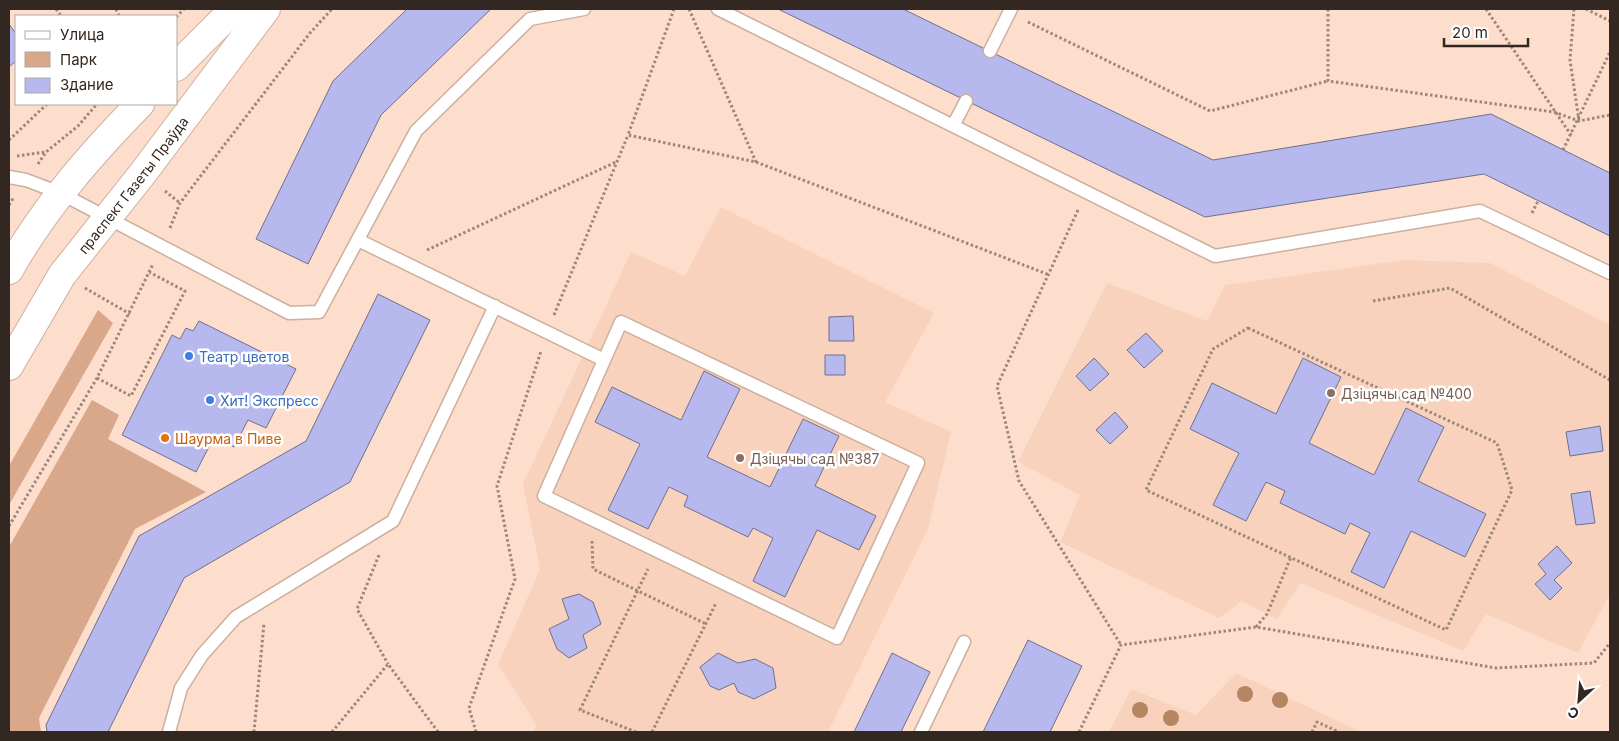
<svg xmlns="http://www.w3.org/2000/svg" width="1619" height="741" viewBox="0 0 1619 741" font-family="Inter,sans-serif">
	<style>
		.built { fill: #f8d2bd }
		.green { fill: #d9a78a }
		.building { fill: #b7b9ee; stroke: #6f708b }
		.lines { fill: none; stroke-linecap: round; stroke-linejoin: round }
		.lane-casing { stroke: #cdaf9f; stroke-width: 15 }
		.secondary-casing { stroke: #cdaf9f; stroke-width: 30 }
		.path { stroke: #9d877b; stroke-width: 3; stroke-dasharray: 2.5 2.5; stroke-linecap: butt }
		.lane { stroke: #fff; stroke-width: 12 }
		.secondary { stroke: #fff; stroke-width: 28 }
		.tree { fill: #b68562 }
		.shop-dot { fill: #3f7fe0; stroke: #fff; stroke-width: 2 }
		.education-dot { fill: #8d6e63; stroke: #fff; stroke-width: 2 }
		.food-dot { fill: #e8710a; stroke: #fff; stroke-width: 2 }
		.labels { text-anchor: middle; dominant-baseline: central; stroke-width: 5; stroke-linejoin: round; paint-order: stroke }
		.street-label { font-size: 14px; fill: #332821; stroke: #fff }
		.shop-label { font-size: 14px; fill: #366cbe; stroke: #fff; text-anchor: start }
		.education-label { font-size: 14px; fill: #785e54; stroke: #fff; text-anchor: start }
		.food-label { font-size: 14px; fill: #c56008; stroke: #fff; text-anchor: start }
	</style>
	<rect width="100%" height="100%" fill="#fddecd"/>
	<path class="built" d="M721,207l213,106 -49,89 66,30 -23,97 -100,203h-295l4,-7 -39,-60 42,-96 -17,-85 108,-232 54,24z
		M1404,260l86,3 120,62v269l-32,59 -92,-39 -23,37 -162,-68 -24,36 -35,-18 -23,17 -159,-76 20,-47 -62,-33 89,-179 100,38 18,-36z
		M1236,673l125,59h-252l22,-43 65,26z"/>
	<path class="green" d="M98,310l15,13 -104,182v-39z
		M92,400l27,15 -11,24 98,53 -71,37 -96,189 2,14h-32v-185z"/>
	<path class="building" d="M407,9h84l-110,106 -73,149 -52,-25 77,-158z
		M778,9h125l310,151 278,-46 119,59v63l-126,-62 -279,43z
		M9,24l7,10v27l-7,6z
		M378,294l52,26 -80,162 -166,96 -76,154h-61l-1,-7 93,-189 167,-95z
		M853,316l1,25h-25v-24z
		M199,321l97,48 -30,59 -18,-8 -14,27 -20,-10 -18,35 -74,-37 50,-100 8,4 6,-11 7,3z
		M1146,333l17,18 -19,17 -17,-18z
		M825,355h20v20h-20z
		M1094,358l15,16 -19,17 -14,-15z
		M1303,358l38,19 -32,66 65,32 32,-67 38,19 -26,54 68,33 -21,43 -54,-26 -27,57 -33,-16 19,-39 -20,-10 -5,11 -65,-31 5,-12 -19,-9 -20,39 -33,-16 26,-52 -49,-24 22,-46 64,31z
		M704,371l36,18 -33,68 63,30 33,-68 36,17 -24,50 61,30 -17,34 -42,-20 -32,67 -32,-16 20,-43 -20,-10 -5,9 -64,-31 4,-10 -19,-9 -21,42 -40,-19 32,-66 -45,-22 17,-35 69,33z
		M1115,412l13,15 -18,17 -14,-14z
		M1600,426l3,25 -33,5 -4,-24z
		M1590,491l5,32 -19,2 -5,-31z
		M1557,546l15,17 -18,17 8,8 -12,12 -15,-16 11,-10 -8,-10z
		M579,594l14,8 8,22 -18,11 4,13 -18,10 -12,-9 -8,-20 20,-10 -7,-20z
		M1028,640l54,26 -32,66h-67z
		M718,653l20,10 17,-4 18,9 3,20 -22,11 -16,-7 -4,-9 -15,7 -9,-4 -10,-19z
		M892,653l38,19 -29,60h-47z"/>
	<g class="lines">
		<defs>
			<path id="lane" d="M718,9l497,247 265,-45 130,62
				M990,51l21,-42
				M954,124l12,-23
				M9,177l17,3 34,13 229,120 30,-1 97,-181 114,-112 54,-10
				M358,240l246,120
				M621,322l297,141 -81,175 -293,-142z
				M169,732l12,-44 21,-33 34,-38 157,-96 102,-215
				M921,732l43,-90"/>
			<g id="secondary">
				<path d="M176,67l58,-58"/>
				<path d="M9,270c35,-62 81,-115 131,-166"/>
				<path id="s1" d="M9,366l53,-91 81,-102 123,-164"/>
			</g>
		</defs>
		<use href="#lane" class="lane-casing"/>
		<use href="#secondary" class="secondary-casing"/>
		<path class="path" d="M56,9l5,7
			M116,9l3,7
			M674,9l-46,126 128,27 291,112
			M689,9l67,153
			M1328,9v72l226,31 25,9 31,-6
			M1486,9l85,126
			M1574,9l-4,51 9,61
			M1586,9l24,12
			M176,17l8,-8
			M1028,22l182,89 118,-30
			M9,140l38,-36
			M1563,150l47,-98
			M17,156l28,-4
			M38,164l8,-12 32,-26 19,-22
			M165,191l15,12
			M9,205l5,-8
			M1078,210l-81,176 22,95 102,164
			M1532,213l6,-12
			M170,228l10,-25 130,-170 22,-24
			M427,250l189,-88
			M85,288l45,26
			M1373,301l77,-13 160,92
			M554,315l74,-180
			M1248,328l249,115 15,47 -66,140 -300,-140 67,-141z
			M97,378l34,18 54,-105 -36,-19
			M9,526l88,-148 56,-114
			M592,541l1,28 113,55
			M379,555l-22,54 31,55
			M1256,627l11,-13 24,-57
			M254,732l10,-109
			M332,732l56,-68 50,68
			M476,732l-7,-24 46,-129 -18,-93 44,-135
			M636,732l-56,-22 68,-141
			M652,732l64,-129
			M1079,732l42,-87 135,-18 240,41 98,-5 16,-20
			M1312,732l5,-10 22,10"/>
		<use href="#lane" class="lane"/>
		<use href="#secondary" class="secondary"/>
	</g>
	<g class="tree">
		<circle cx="1245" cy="694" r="8"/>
		<circle cx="1280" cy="700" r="8"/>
		<circle cx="1140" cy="710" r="8"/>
		<circle cx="1171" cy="718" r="8"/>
	</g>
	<g class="shop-dot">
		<circle cx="189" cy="356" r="5"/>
		<circle cx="210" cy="400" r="5"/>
	</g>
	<g class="education-dot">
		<circle cx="1331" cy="393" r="5"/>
		<circle cx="740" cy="458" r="5"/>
	</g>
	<circle class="food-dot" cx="165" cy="438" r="5"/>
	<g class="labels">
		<g class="street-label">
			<text stroke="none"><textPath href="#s1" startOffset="220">праспект Газеты Праўда</textPath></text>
		</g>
		<g class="shop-label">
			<text x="199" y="356">Театр цветов</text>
			<text x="220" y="400">Хит! Экспресс</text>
		</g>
		<g class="education-label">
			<text x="1341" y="393">Дзіцячы сад №400</text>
			<text x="750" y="458">Дзіцячы сад №387</text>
		</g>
		<g class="food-label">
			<text x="175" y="438">Шаурма в Пиве</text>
		</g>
	</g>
	<rect width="1619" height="741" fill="none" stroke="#332821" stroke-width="20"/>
	<rect x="15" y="15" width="162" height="90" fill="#ffffff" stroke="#ada9a6"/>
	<rect x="25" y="31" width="25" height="8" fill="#ffffff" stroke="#ada9a6"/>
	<text x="60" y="40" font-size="15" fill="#332821">Улица</text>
	<rect x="25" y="52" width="25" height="15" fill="#d9a78a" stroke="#ada9a6"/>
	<text x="60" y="65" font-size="15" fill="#332821">Парк</text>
	<rect x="25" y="78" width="25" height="15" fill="#b7b9ee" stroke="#ada9a6"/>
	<text x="60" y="90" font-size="15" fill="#332821">Здание</text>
	<g transform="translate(1579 701) rotate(206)" stroke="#ffffff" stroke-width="4" paint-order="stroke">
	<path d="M0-4L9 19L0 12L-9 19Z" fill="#332821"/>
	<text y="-8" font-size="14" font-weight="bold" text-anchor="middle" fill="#332821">С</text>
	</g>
	<path d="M1444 38v8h84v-8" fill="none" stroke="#332821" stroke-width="2.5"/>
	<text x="1452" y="38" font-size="15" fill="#332821" stroke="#ffffff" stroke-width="4" paint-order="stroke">20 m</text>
</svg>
